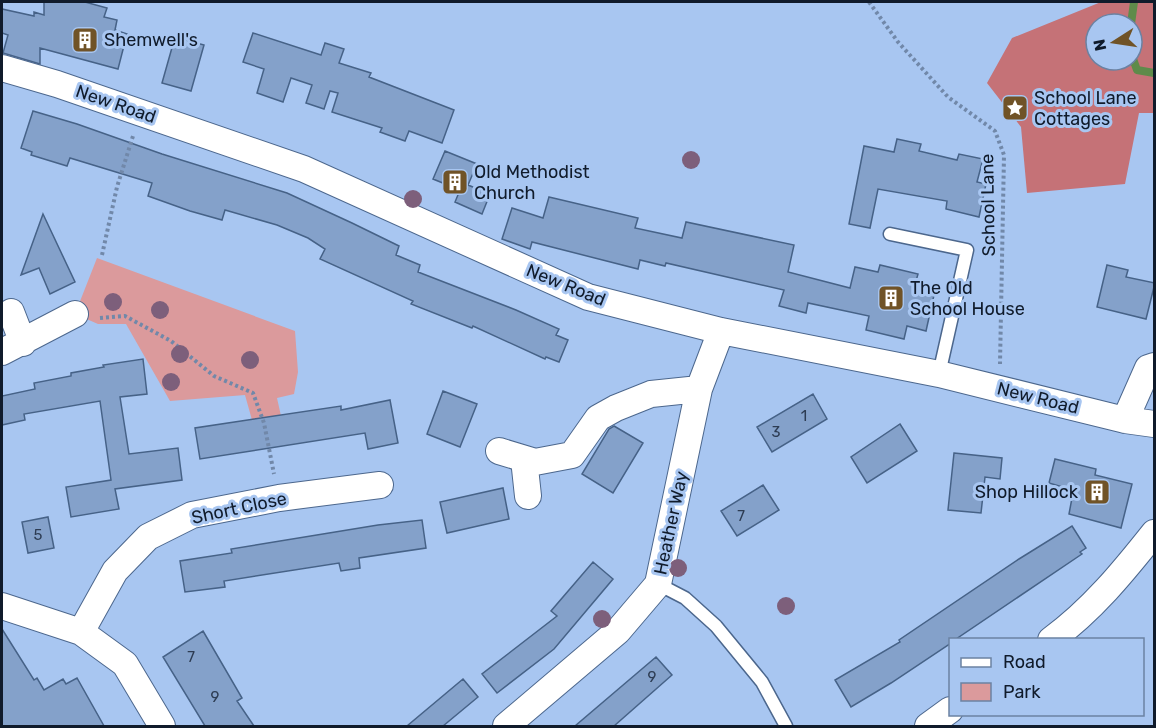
<svg xmlns="http://www.w3.org/2000/svg" width="1156" height="728" viewBox="0 0 1156 728" font-family="Rubik,sans-serif">
	<style>
		.green { fill: #db9a9c }
		.forest { fill: #c57277; fill-rule: evenodd }
		.lines { fill: none; stroke-linecap: round; stroke-linejoin: round }
		.stream { stroke: #5e8b4a; stroke-width: 8 }
		.building { fill: #84a1ca; stroke: #466287; stroke-width: 1.5 }
		.lane-casing { stroke: #4c678d; stroke-width: 15 }
		.street-casing { stroke: #4c678d; stroke-width: 28 }
		.path { stroke: #7188a9; stroke-width: 4; stroke-dasharray: 3 3; stroke-linecap: butt }
		.lane { stroke: #fff; stroke-width: 12 }
		.street { stroke: #fff; stroke-width: 26 }
		.tree { fill: #7d5f7b }
		.labels { text-anchor: middle; dominant-baseline: central; stroke-width: 6; stroke-linejoin: round; paint-order: stroke }
		.number-label { font-size: 15px; fill: #2d3c53 }
		.poi-label { font-size: 18px; fill: #101b2b; stroke: #a8c6f1; text-anchor: start }
		.street-label { font-size: 18px; fill: #101b2b; stroke: #a8c6f1 }
	</style>
	<rect width="100%" height="100%" fill="#a8c6f1"/>
	<path class="green" d="M97,258l198,73 3,41 -4,22 -17,4 4,18 -29,4 -7,-25 -75,6 -44,-77h-28l-23,-10z"/>
	<path class="forest" d="M1101,2h53v111h-15l-14,71 -98,9 -6,-66 -34,-44 25,-45zM1096,24h36v36h-36z"/>
	<g class="lines">
		<path class="stream" d="M1131,24l3,-22
			M1132,56l5,14 17,3"/>
	</g>
	<path class="building" d="M44,2h41l22,6 -3,9 13,3 -2,10 12,4 -9,35 -78,-21v16l-37,-11 5,-18 -6,-2v-24l32,7v-4l10,3z
		M253,33l68,22 4,-12 19,6 -5,14 32,10 -2,4 85,33 -12,33 -33,-12 -4,10 -25,-9 2,-4 -50,-16 6,-19 -8,-2 -6,18 -18,-6 6,-18 -21,-7 -8,24 -26,-9 7,-24 -21,-7z
		M175,37l29,8 -13,46 -29,-8z
		M33,111l44,13 85,30 125,39 65,30 47,23 -3,9 24,10 -2,7 98,38 43,19 -3,6 12,5 -9,22 -13,-5 -1,2 -72,-33 -1,2 -61,-24 2,-3 -93,-42 5,-10 -17,-11 -31,-13 -52,-15 -3,10 -32,-9 -42,-15 4,-13 -82,-25 -3,8 -36,-11 1,-3 -11,-4z
		M897,139l24,5 -2,7 38,9 2,-6 24,5 -6,23 9,2 -7,33 -33,-8 1,-8 -69,-12 -8,39 -21,-4 15,-78 30,6z
		M445,151l32,13 -9,21 22,9 -8,20 -27,-12 5,-12 -27,-11z
		M549,197l89,21 -3,10 47,10 4,-16 108,23 -6,27 62,16 5,-21 23,5 2,-7 38,9 -2,7 20,5 -10,45 -19,-5 -3,13 -38,-9 3,-14 -61,-13 -2,10 -27,-7 5,-16 -118,-27 -1,3 -25,-6 -2,9 -106,-27 -2,7 -28,-10 10,-31 31,10z
		M43,214l32,68 -25,12 -11,-26 -18,7z
		M1107,265l21,5 -2,7 29,6 -9,36 -49,-12z
		M143,359l4,35 -27,3 9,57 49,-6 4,32 -67,9 4,20 -48,8 -5,-30 45,-7 -11,-79 -76,13 1,6 -23,5v-29l33,-7 -1,-6 37,-7v-3l33,-6 -1,-2z
		M443,391l34,13 -17,43 -33,-13z
		M813,394l14,25 -55,33 -15,-25z
		M390,400l8,43 -30,6 -3,-16 -165,26 -5,-31 146,-22v4z
		M900,424l17,27 -50,32 -16,-26z
		M614,426l29,17 -30,50 -31,-19 27,-45z
		M954,453l48,5 -2,21 -15,-2 -4,36 -33,-3z
		M1055,459l41,10 -1,6 37,9 -11,44 -52,-14 3,-16 -9,-2 3,-8 -17,-5z
		M763,485l16,25 -42,26 -16,-25z
		M503,488l6,31 -62,14 -7,-31z
		M48,517l6,31 -26,5 -6,-31z
		M422,520l4,28 -67,10 1,10 -19,3 -2,-8 -115,18 1,6 -40,5 -5,-31 52,-8 -1,-4 147,-24z
		M1072,526l14,22 -6,4 2,2 -126,85h-5v4l-60,40 -40,24 -16,-27 65,-38 -1,-2 120,-81z
		M593,562l20,17 -59,70 -57,44 -15,-19 75,-58 -6,-5z
		M2,629l32,51 3,-2 7,12 19,-11 3,5 11,-6 27,48h-102z
		M203,631l39,67 -5,3 17,25h-49l-42,-69z
		M656,657l16,18 -58,51h-39z
		M463,679l15,18 -35,29h-36z"/>
	<g class="lines">
		<defs>
			<path id="lane" d="M890,234l77,16 -28,124
				M658,584l27,14 31,28 46,56 24,44"/>
			<path id="street" d="M2,68l55,16 247,85 284,128 133,34 218,43 186,46 29,4
				M11,312l12,31
				M2,352l73,-38
				M1125,420l23,-52 6,-2
				M499,451l36,11 37,-7 26,-37 18,-10 35,-14 48,-5
				M524,459l4,37
				M2,606l79,26 44,32 37,62
				M81,632l34,-61 33,-34 44,-22 87,-17 101,-13
				M1051,640c41,-30 72,-68 103,-107
				M506,726l112,-95 40,-47 41,-195 22,-58
				M928,726l22,-16"/>
		</defs>
		<use href="#lane" class="lane-casing"/>
		<use href="#street" class="street-casing"/>
		<path class="path" d="M869,2l29,40 50,55 47,34 9,24 -4,209
			M102,255l15,-68 16,-51
			M100,318l25,-2 46,25 43,35 39,17 11,30 10,51"/>
		<use href="#lane" class="lane"/>
		<use href="#street" class="street"/>
	</g>
	<g class="tree">
		<circle cx="691" cy="160" r="9"/>
		<circle cx="413" cy="199" r="9"/>
		<circle cx="113" cy="302" r="9"/>
		<circle cx="160" cy="310" r="9"/>
		<circle cx="180" cy="354" r="9"/>
		<circle cx="250" cy="360" r="9"/>
		<circle cx="171" cy="382" r="9"/>
		<circle cx="678" cy="568" r="9"/>
		<circle cx="786" cy="606" r="9"/>
		<circle cx="602" cy="619" r="9"/>
	</g>
	<defs>
		<symbol id="building-square" viewBox="-11 -11 22 22"><rect x="-9" y="-9" width="18" height="18" rx="4" fill="#705327" stroke="#a8c6f1"/><path d="M-4-6H4V6H1V3H-1V6H-4ZM-2.5-4.3h1.7v1.8h-1.7ZM.8-4.3h1.7v1.8H.8ZM-2.5-1h1.7V.8h-1.7ZM.8-1h1.7V.8H.8Z" fill="#fff"/></symbol>
		<symbol id="sight-square" viewBox="-11 -11 22 22"><rect x="-9" y="-9" width="18" height="18" rx="4" fill="#705327" stroke="#a8c6f1"/><path d="M0-6L1.8-2.2L6-1.7L2.9 1.2L3.7 5.4L0 3.3L-3.7 5.4L-2.9 1.2L-6-1.7L-1.8-2.2Z" fill="#fff"/></symbol>
	</defs>
	<g fill-rule="evenodd">
		<use href="#building-square" x="70" y="25" width="30" height="30"/>
		<use href="#sight-square" x="1000" y="93" width="30" height="30"/>
		<use href="#building-square" x="440" y="167" width="30" height="30"/>
		<use href="#building-square" x="876" y="283" width="30" height="30"/>
		<use href="#building-square" x="1082" y="477" width="30" height="30"/>
	</g>
	<g class="labels">
		<g class="number-label">
			<text x="804" y="416">1</text>
			<text x="776" y="432">3</text>
			<text x="741" y="516">7</text>
			<text x="38" y="535">5</text>
			<text x="191" y="657">7</text>
			<text x="652" y="677">9</text>
			<text x="215" y="697">9</text>
		</g>
		<g class="poi-label">
			<text x="104" y="40">Shemwell's</text>
			<text x="1034" y="98">School Lane<tspan x="1034" dy="21">Cottages</tspan></text>
			<text x="474" y="172">Old Methodist<tspan x="474" dy="21">Church</tspan></text>
			<text x="910" y="288">The Old<tspan x="910" dy="21">School House</tspan></text>
			<text x="1078" y="492" text-anchor="end">Shop Hillock</text>
		</g>
		<g class="street-label">
			<text transform="translate(116 104) rotate(19)">New Road</text>
			<text transform="translate(988 205) rotate(-91)">School Lane</text>
			<text transform="translate(566 285) rotate(22)">New Road</text>
			<text transform="translate(1038 398) rotate(14)">New Road</text>
			<text transform="translate(239 508) rotate(-12)">Short Close</text>
			<text transform="translate(671 523) rotate(-78)">Heather Way</text>
		</g>
	</g>
	<rect width="1156" height="728" fill="none" stroke="#101b2b" stroke-width="6"/>
	<rect x="949" y="638" width="195" height="78" fill="#a8c6f1" stroke="#6b82a2" stroke-width="1.5"/>
	<rect x="961" y="658" width="30" height="9" fill="#ffffff" stroke="#6b82a2" stroke-width="1.5"/>
	<text x="1003" y="668" font-size="18" fill="#101b2b">Road</text>
	<rect x="961" y="683" width="30" height="18" fill="#db9a9c" stroke="#6b82a2" stroke-width="1.5"/>
	<text x="1003" y="698" font-size="18" fill="#101b2b">Park</text>
	<g transform="translate(1114 42) rotate(258)"><circle r="28" fill="#a8c6f1" stroke="#6b82a2" stroke-width="1.5"/>
	<path d="M0-4.5L10 22L0 15L-10 22Z" fill="#705327"/>
	<text y="-9" font-size="16" font-weight="bold" text-anchor="middle" fill="#101b2b">N</text>
	</g>
</svg>
